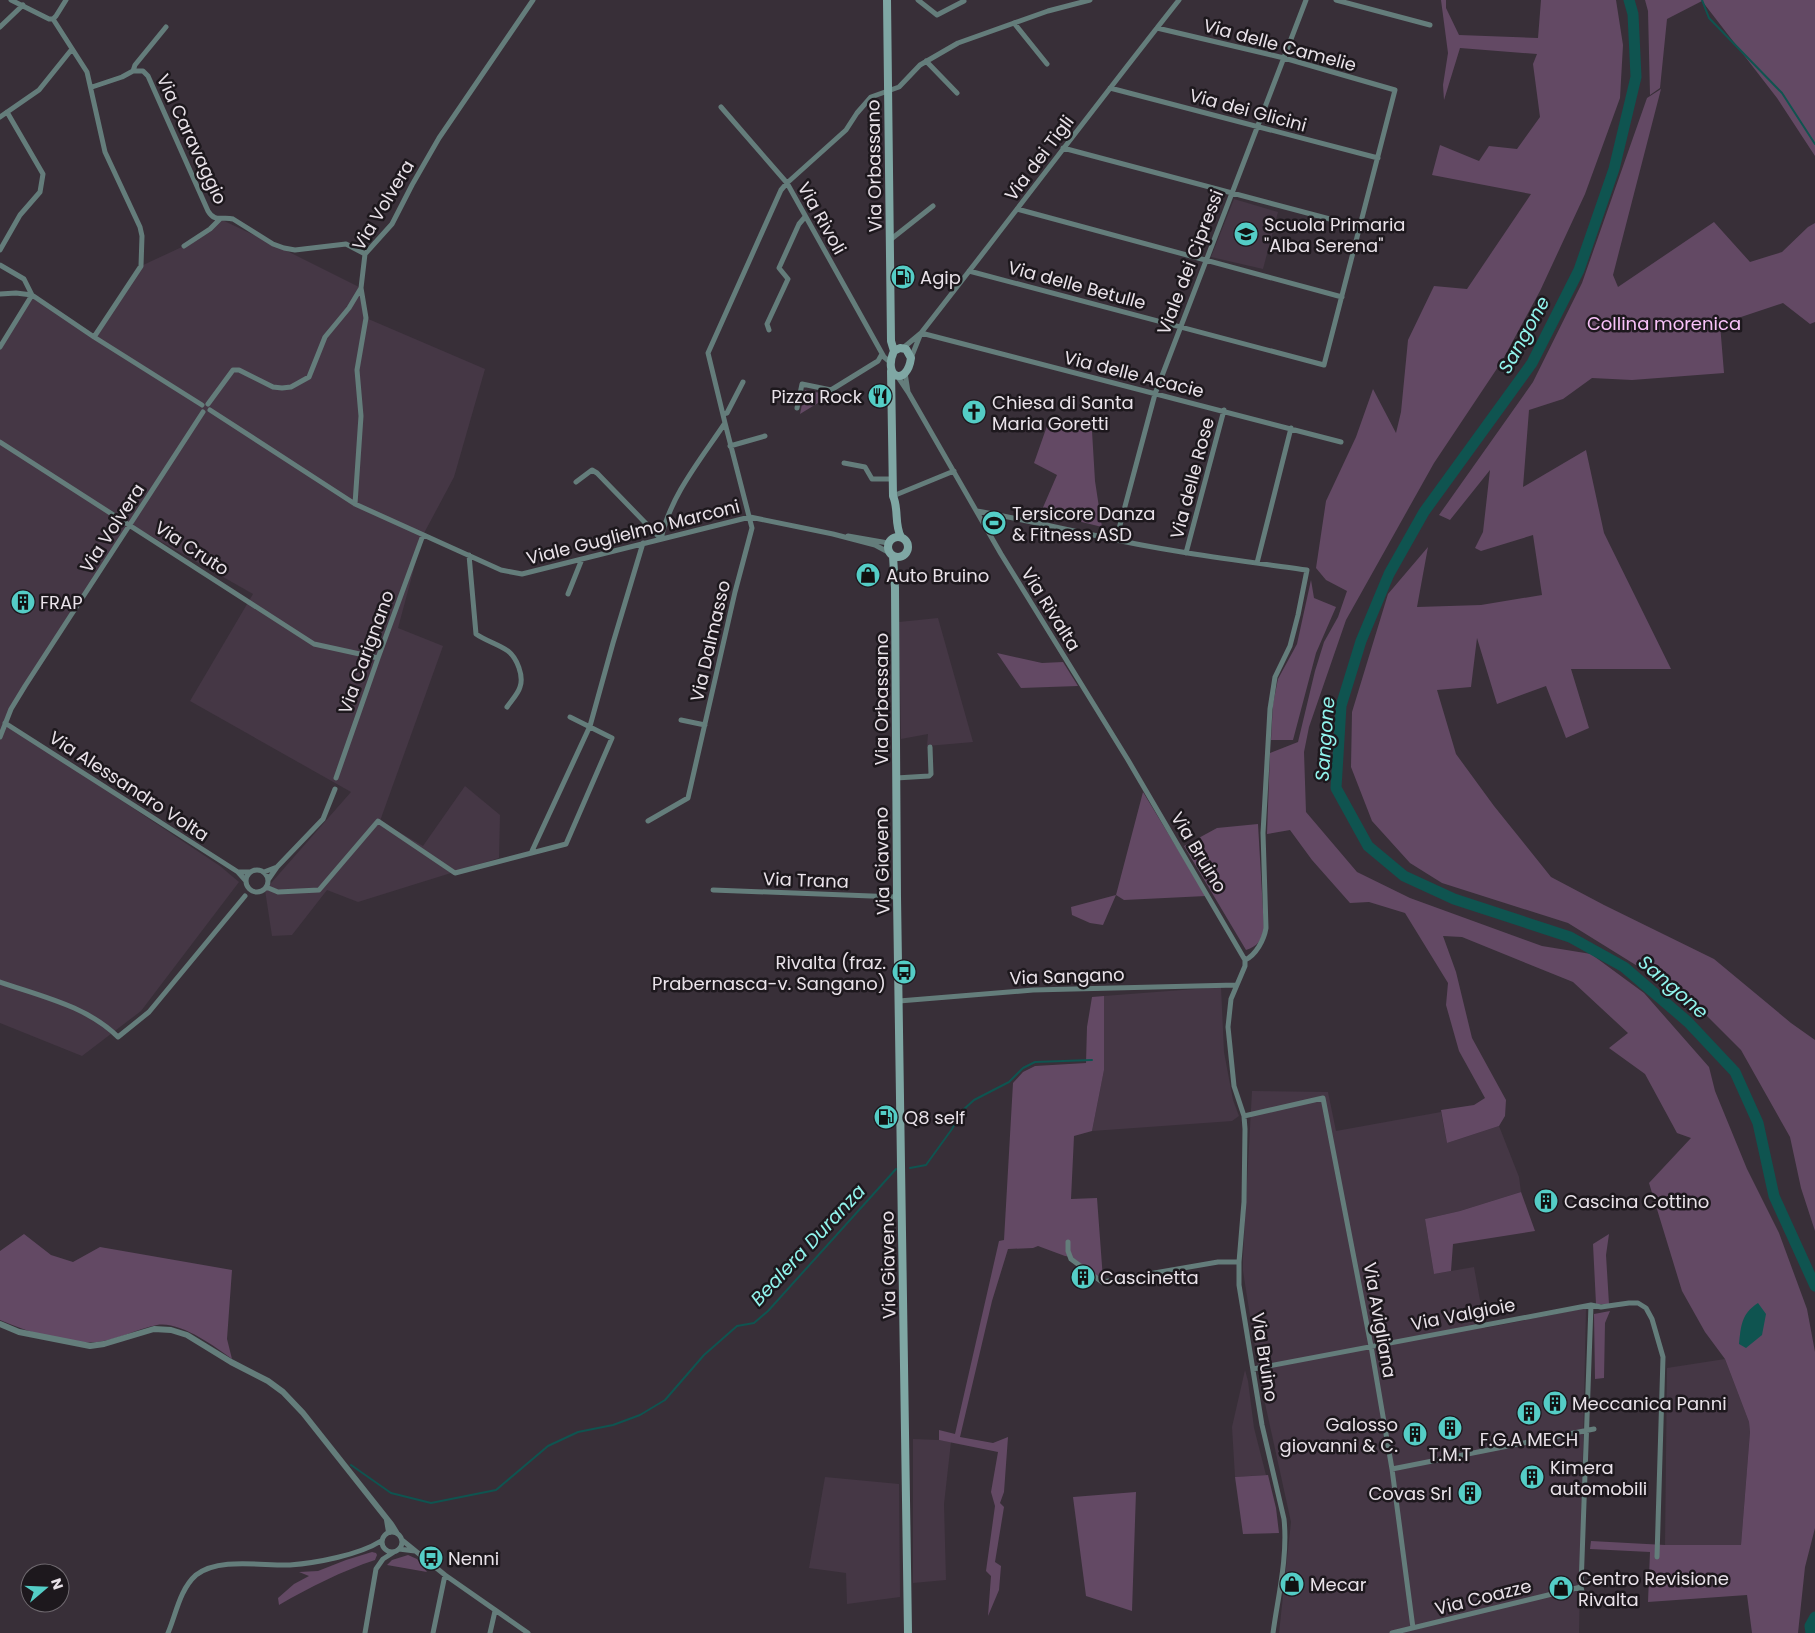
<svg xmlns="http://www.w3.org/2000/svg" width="1815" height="1633" viewBox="0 0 1815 1633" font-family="Poppins,sans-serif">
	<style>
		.built { fill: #453745 }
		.green { fill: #634964 }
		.water { fill: #0f5450 }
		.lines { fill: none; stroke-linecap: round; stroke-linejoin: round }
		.stream { stroke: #0f5450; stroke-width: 2 }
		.river { stroke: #0f5450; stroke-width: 11 }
		.minor { stroke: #647d7b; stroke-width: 5 }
		.tertiary { stroke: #647d7b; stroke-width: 6 }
		.secondary { stroke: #7fa7a4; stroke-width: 8 }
		.labels { text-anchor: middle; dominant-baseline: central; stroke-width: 5; stroke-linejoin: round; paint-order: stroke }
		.street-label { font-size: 18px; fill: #e9e2e9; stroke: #1d181d }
		.poi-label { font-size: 18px; fill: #e9e2e9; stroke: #1d181d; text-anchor: start }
		.park-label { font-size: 18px; fill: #f9c2f9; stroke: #1d181d }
		.water-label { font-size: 19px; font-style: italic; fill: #91f4ed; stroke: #1d181d }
	</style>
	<rect width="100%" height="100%" fill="#382f38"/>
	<path class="built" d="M1234,199l44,13 -15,57 -52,-12z
		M220,219l53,25 88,44 5,30 119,51 -31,108 -31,58 -25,93 45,18 -63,175 43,25 42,-60 35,29 -1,43 -141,44 -31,-12 -35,45 -20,1 -7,-46 86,-98 -161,-91 63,-107 -123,-70 -125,199 215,143 19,16 -98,129 -59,45 -82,-33v-677l32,-51 62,42 47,-71 43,-20z
		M938,618l35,124 -46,4 1,-12 -27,5 -2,-117z
		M1221,987l3,65 9,48 6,16 -7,5 -140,10 12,-61v-74z
		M1252,1091l76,1 8,39 105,-19 6,31 52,-17 20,51 2,15 -61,19 -35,8 9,55 40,-7 11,61 101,-20 -7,325h-300l12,-111 -30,-137 -18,-114v-14z
		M1725,1359l24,63 1,10 -9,113h-76l2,-177z
		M1245,1370l3,11 6,47 12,47 -31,2 -3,-50z
		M913,1439l26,1 12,2 -7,62 2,76 -33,3z
		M825,1477l74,7 1,113 -53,7 -1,-31 -37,-5z"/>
	<path class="green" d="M1441,0h5v8l13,27 79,3 3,-38h75l7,45 -3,53 -35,96 -45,97 -38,70 -68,102 -88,157 -37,107 -5,25 2,60 51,60 53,26 132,48 49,8 53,39 65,74 6,24 32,78 32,64 28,76 8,43v176l-10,39 -7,66h-46l-5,-38 -99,7 2,-50 -60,-3 1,-8 74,4h76l9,-113 -1,-10 -24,-63 -20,-27 -23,-41 -33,-108 42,-45 -14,-5 -32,-59 -36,-26 19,-15 -55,-51 -111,-45 -19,-1 13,36 16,66 34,62 -1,16 -6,10 -52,17 -6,-33 33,-5 11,-7 -26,-47 -13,-46 2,-22 -43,-70 -36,-11 -19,1 -38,-43 -22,-30 -23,4 3,-81 28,-11 17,-71 9,-29 14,-25 9,-26 -21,-11 -10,-12 10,-67 30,-64 17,-48 23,44 5,-21 7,-72 26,-54 33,3 64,-95 -99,-19 8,-30 39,16 10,-15 28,3 23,-32 -7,-53 4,-10 -77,-6 -16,52 -1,-15 5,-32z
		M1645,0h170v156l-38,-58 -75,-97 -35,18 -7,69 -10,7 -2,-84z
		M1661,89l-48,186 5,12 96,-65 36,40 32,-10 26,-25 7,-4v99l-5,2 -27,-21 -63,21 4,49 -92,7 -40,-2 -29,21 -34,11 -6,77 63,-37 18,83 67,136h-100l18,59 -23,10 -20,-52 -49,18 -20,-66 -6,49 -34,3 19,64 38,52 57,71 53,28 110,54 77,64 24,17v191l-14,-43 -11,-51 -49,-87 -52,-52 -121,-75 -126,-40 -32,-20 -38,-42 -21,-54 1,-55 36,-118 40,-47 -11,60 64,-2 61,-10 -9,-60 -52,16 -6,-3 8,-16 7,-62 -40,50 -11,-5 94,-133 49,-99 65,-185z
		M805,390l26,5 -31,19z
		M1047,426l45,5 3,50 7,46 -61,-15 16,-37 -23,-12z
		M1311,580l3,18 22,9 -20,46 -23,87h-22l2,-36 5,-25 19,-35z
		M997,653l45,10 21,-1 15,24 -57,2z
		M1143,792l63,104 -82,4 -8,-5 -13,30 -13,-2 -18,-8 -1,-8 45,-12z
		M1258,824l6,104c-2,12 -6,18 -18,22l-62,-104 33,-18z
		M1104,996v74l-12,61 -18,5 -3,63 26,-1 6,81 -4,-1 -27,-21 -7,-1 -27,-10 -5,2 -25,1 -16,52 -32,136 33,6 15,-6 -4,55 -4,11 4,4 -9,55 6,4 -2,24 -11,26 3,-40 -5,-5 9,-65 -4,-14 7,-40 -59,-12v-10l16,4 44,-193 5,-1 9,-157 10,-11 12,-6 51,-3 1,-36 5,-30z
		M1521,1192l14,39 -82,13 -2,27 -17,3 -9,-55 35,-8z
		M24,1234l27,21 22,7 27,-15 132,23 -5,69 5,20c-18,-13 -52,-38 -75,-34 -20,4 -40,15 -60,17 -30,3 -69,-10 -97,-22v-69z
		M1609,1234l-3,21 3,49h-13l-3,-60z
		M1610,1311l-5,12 -1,55 -9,1 -1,-65z
		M1268,1475l8,33 3,25 -36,1 -8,-57z
		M1136,1492l-4,119 -46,-15 -13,-99z
		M372,1552l4,1 1,2 -2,5c-33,11 -65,27 -96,45l-1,-7 16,-14 15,-8 -10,-4 19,-1 28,-11z
		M408,1555l9,4 10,13 -40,-7 5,-5z"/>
	<path class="water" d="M1758,1303l8,11 -4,21 -16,13 -7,-4c2,-18 2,-30 19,-41z"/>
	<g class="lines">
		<path class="stream" d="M1702,0l7,18 73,75 33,51
			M910,1168l16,-3 26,-36 11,-19 11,-10 35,-18 14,-14 12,-6 57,-2
			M351,1465l40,28 40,10 65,-13 52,-44 30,-14 35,-7 27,-10 25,-15 39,-45 33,-29 17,-3 14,-12 128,-142"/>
		<path class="river" d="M1629,0l4,14 3,63 -22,92 -35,101 -47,93 -108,149 -35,62 -28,67 -20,65 -5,82 32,58 36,30 50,23 116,38 54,30 64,55 47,50 23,51 16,73 41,90
			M1811,1633l-1,-7 5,-9"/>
		<path class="minor" d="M11,0l38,19h4
			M918,0l19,15 27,-14
			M1336,0l94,25
			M53,19l34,53 18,80 35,75 2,9 -1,30 -47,71
			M53,19l3,-3 10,-16
			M1014,23l33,41
			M0,27l23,-22
			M926,61l31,32
			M133,71h10l5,5 60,135c7,12 14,5 25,8l40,25 11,4 11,2 51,-6 19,10
			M92,87l30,-10 11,-6 2,-6 31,-38
			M1110,88l268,70
			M721,107l66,76 97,174 6,5
			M0,117l39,-27 33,-41
			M1063,148l297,79
			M1017,209l325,88
			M890,240l43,-34
			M184,246l26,-17 10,-10
			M0,250l20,-35 20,-23 3,-18 -36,-62
			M0,265l24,14 8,16
			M969,271l355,94 71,-275 -111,-32 -127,-30
			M0,294l16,-1 16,2 62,42 108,68
			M769,330l-2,-6 21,-45 -9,-11 20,-44 6,-7
			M921,333l420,109
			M0,347l32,-52
			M903,348l18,-15c87,-111 171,-223 258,-333
			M911,358l10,-25
			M898,377l10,15 -3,-19
			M908,392l93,162 127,206 117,200
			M208,404l25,-34h6l34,17 9,1 9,-1 18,-10 16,-40 24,-29 12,-20 4,-34 27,-30 20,-39 27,-47 94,-138
			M797,408l5,-24 29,6 47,-29 4,-7
			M210,410l145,94 146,66 21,4 228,-57 83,17 42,11 13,7
			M723,414l4,-1 16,-31
			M0,442l314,202 64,14
			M730,446l35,-10
			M844,463l21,4 7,12h21
			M576,482l16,-12 5,3 64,66
			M893,496l61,-25
			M355,504l6,-88 -4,-46 9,-52 -5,-30
			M977,511c39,7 77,16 116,24 70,16 142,25 214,35l-9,45 -8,31 -15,31 -5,32 -7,124 3,95c-2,12 -10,27 -21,32v6l-14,33 -3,28 6,59 10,30 1,13 -1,73 -5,60v23l23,140 22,94c4,38 -6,77 -11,114
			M848,536l40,7
			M661,539c9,-43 40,-80 64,-116l-17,-70 73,-163 6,-7 59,-53 11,-17 14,-16 28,-10 21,-22 38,-22 90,-32 42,-11
			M1116,540l39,-146 151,-394
			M1186,553l38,-143
			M469,555l7,79c10,7 22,10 32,17 9,7 16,25 12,36 -2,7 -9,14 -13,20
			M1257,563l34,-135
			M568,594l14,-35
			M681,720l24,5
			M5,723l233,149
			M0,737l11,-28 14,-23 178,-274
			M336,778l42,-120 45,-123
			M896,778l33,-2 2,-2 -1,-27
			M648,821l40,-23 47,-206 17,-64 -27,-105
			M532,851l58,-125 23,-83 30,-100
			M277,867l46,-48 12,-30
			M246 881a11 11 0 1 1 22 0a11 11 0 1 1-22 0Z
			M264,872l13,-5 -9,13
			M246,881l-8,-9h12
			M266,887l12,5 41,-2 59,-69 77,52 111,-29 46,-106 -42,-21
			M713,890l184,7
			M0,982c40,14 87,24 118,55l31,-25 96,-116
			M899,1001l134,-11 203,-5
			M1244,1116l79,-18 48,248 21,123 21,159
			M1068,1242v9l3,8 31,23 116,-20h21
			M1253,1369l338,-64 10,2 28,-4h9l8,5 6,11 11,38 -6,200
			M1392,1469l202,-40
			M382 1542a10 10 0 1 1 20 0a10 10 0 1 1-20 0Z
			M402,1540l43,35 83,58
			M399,1549l16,2
			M1581,1587l3,13
			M168,1633c8,-19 12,-44 28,-58 23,-18 66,-9 94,-10 26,-2 69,-10 91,-24
			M365,1633l11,-64 7,-10 11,-7
			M433,1633l12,-58
			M490,1633l5,-22
			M1392,1633l189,-46 10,-282"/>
		<path class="tertiary" d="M0,1324l19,8 71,14 14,-2 50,-15 17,1 16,5 44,27 37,19 15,11 20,21 88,111 5,8
			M387,1520l2,12"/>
		<path class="secondary" d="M887,0l4,341 3,10
			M900,348l6,1 5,9c-4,29 -29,20 -17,-7z
			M891,371l2,125c6,13 1,28 8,41
			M888 547a10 10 0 1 1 20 0a10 10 0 1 1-20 0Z
			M893,556l2,32 2,309 11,736"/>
	</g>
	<defs>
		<symbol id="school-disc" viewBox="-11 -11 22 22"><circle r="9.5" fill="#54cdc6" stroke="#1d181d"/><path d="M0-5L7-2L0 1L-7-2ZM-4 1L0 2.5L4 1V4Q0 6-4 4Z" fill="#111"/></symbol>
		<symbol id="fuel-disc" viewBox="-11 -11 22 22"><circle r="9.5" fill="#54cdc6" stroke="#1d181d"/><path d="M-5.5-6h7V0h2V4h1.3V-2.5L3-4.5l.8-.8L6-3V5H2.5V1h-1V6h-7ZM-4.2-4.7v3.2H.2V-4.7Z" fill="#111"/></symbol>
		<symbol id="restaurant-disc" viewBox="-11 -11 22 22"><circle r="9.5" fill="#54cdc6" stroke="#1d181d"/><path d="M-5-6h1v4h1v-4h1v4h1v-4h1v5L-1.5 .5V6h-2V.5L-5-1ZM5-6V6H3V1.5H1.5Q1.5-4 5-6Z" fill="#111"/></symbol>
		<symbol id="church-disc" viewBox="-11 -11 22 22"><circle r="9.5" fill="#54cdc6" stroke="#1d181d"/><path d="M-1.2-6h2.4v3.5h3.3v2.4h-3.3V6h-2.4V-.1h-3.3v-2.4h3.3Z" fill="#111"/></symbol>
		<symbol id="stadium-disc" viewBox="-11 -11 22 22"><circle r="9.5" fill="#54cdc6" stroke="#1d181d"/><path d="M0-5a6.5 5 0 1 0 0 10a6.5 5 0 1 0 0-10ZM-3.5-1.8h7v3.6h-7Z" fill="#111"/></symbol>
		<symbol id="shop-disc" viewBox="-11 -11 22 22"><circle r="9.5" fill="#54cdc6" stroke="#1d181d"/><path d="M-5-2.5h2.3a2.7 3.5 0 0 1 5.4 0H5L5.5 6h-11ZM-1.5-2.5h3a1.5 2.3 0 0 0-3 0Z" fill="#111"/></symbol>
		<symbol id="building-disc" viewBox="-11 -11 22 22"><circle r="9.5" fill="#54cdc6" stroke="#1d181d"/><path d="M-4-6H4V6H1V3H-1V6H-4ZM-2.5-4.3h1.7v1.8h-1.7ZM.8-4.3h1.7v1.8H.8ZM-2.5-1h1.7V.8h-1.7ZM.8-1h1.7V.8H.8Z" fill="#111"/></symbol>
		<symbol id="bus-disc" viewBox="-11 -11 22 22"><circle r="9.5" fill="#54cdc6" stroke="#1d181d"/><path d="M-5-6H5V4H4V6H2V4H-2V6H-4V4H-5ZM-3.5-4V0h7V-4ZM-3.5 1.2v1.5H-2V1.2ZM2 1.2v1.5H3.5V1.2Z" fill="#111"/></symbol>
	</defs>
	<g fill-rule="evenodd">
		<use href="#school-disc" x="1232" y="220" width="28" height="28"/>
		<use href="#fuel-disc" x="889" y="263" width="28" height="28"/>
		<use href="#restaurant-disc" x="866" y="382" width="28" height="28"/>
		<use href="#church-disc" x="960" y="398" width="28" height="28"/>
		<use href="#stadium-disc" x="980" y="509" width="28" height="28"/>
		<use href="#shop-disc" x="854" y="561" width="28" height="28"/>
		<use href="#building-disc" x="9" y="588" width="28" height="28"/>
		<use href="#bus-disc" x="890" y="958" width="28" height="28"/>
		<use href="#fuel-disc" x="872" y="1103" width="28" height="28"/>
		<use href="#building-disc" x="1532" y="1187" width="28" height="28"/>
		<use href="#building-disc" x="1069" y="1263" width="28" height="28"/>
		<use href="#building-disc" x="1541" y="1389" width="28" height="28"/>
		<use href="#building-disc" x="1515" y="1399" width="28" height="28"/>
		<use href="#building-disc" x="1436" y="1414" width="28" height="28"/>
		<use href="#building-disc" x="1401" y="1420" width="28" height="28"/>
		<use href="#building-disc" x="1518" y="1463" width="28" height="28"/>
		<use href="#building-disc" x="1456" y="1479" width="28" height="28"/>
		<use href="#bus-disc" x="417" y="1544" width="28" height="28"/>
		<use href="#shop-disc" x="1278" y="1570" width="28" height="28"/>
		<use href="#shop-disc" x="1547" y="1574" width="28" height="28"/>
	</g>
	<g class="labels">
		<g class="street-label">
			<text transform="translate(1280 45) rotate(15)">Via delle Camelie</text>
			<text transform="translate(1248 110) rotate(15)">Via dei Glicini</text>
			<text transform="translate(192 139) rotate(65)">Via Caravaggio</text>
			<text transform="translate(1039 158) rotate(-53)">Via dei Tigli</text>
			<text transform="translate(874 166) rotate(-91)">Via Orbassano</text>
			<text transform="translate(383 205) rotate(-59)">Via Volvera</text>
			<text transform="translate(822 218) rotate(61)">Via Rivoli</text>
			<text transform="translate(1190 262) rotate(-69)">Viale dei Cipressi</text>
			<text transform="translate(1077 285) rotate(15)">Via delle Betulle</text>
			<text transform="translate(1134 374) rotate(14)">Via delle Acacie</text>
			<text transform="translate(1192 478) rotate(-75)">Via delle Rose</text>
			<text transform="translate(112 528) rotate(-57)">Via Volvera</text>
			<text transform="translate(633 532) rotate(-14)">Viale Guglielmo Marconi</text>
			<text transform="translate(192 548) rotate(33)">Via Cruto</text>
			<text transform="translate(1051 609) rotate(58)">Via Rivalta</text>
			<text transform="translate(710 641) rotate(-77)">Via Dalmasso</text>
			<text transform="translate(366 652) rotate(-70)">Via Carignano</text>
			<text transform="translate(881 699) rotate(-90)">Via Orbassano</text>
			<text transform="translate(129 786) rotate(33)">Via Alessandro Volta</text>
			<text transform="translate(1199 852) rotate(59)">Via Bruino</text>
			<text transform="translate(882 861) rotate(-91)">Via Giaveno</text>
			<text transform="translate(806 880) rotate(2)">Via Trana</text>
			<text transform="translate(1067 976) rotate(-2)">Via Sangano</text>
			<text transform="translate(888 1265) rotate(-91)">Via Giaveno</text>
			<text transform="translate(1463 1314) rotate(-11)">Via Valgioie</text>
			<text transform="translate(1380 1320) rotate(80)">Via Avigliana</text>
			<text transform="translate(1265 1357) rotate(81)">Via Bruino</text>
			<text transform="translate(1483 1597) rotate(-14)">Via Coazze</text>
		</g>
		<g class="poi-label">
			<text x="1264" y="224">Scuola Primaria<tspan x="1264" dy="21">"Alba Serena"</tspan></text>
			<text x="920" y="277">Agip</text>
			<text x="862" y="396" text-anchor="end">Pizza Rock</text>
			<text x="992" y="402">Chiesa di Santa<tspan x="992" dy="21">Maria Goretti</tspan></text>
			<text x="1012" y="513">Tersicore Danza<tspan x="1012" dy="21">&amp; Fitness ASD</tspan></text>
			<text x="886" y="575">Auto Bruino</text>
			<text x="40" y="602">FRAP</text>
			<text x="886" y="962" text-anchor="end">Rivalta (fraz.<tspan x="886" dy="21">Prabernasca-v. Sangano)</tspan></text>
			<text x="904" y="1117">Q8 self</text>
			<text x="1564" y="1201">Cascina Cottino</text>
			<text x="1100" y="1277">Cascinetta</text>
			<text x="1572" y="1403">Meccanica Panni</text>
			<text x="1398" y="1424" text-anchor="end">Galosso<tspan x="1398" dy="21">giovanni &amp; C.</tspan></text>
			<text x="1529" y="1439" text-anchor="middle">F.G.A MECH</text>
			<text x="1450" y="1454" text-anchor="middle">T.M.T</text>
			<text x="1550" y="1467">Kimera<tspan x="1550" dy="21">automobili</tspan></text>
			<text x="1452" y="1493" text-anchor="end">Covas Srl</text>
			<text x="448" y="1558">Nenni</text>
			<text x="1578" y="1578">Centro Revisione<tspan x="1578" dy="21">Rivalta</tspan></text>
			<text x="1310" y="1584">Mecar</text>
		</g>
		<g class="park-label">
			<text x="1664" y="323">Collina morenica</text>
		</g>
		<g class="water-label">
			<text transform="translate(1524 335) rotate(-61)">Sangone</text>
			<text transform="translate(1325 739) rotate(-86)">Sangone</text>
			<text transform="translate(1673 987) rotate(41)">Sangone</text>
			<text transform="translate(808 1245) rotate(-47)">Bealera Duranza</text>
		</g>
	</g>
	<g transform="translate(45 1588) rotate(71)"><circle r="24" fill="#1d181d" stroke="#6f696f"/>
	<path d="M0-4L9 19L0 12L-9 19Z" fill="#54cdc6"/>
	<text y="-8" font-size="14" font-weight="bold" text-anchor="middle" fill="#e9e2e9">N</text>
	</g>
</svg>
